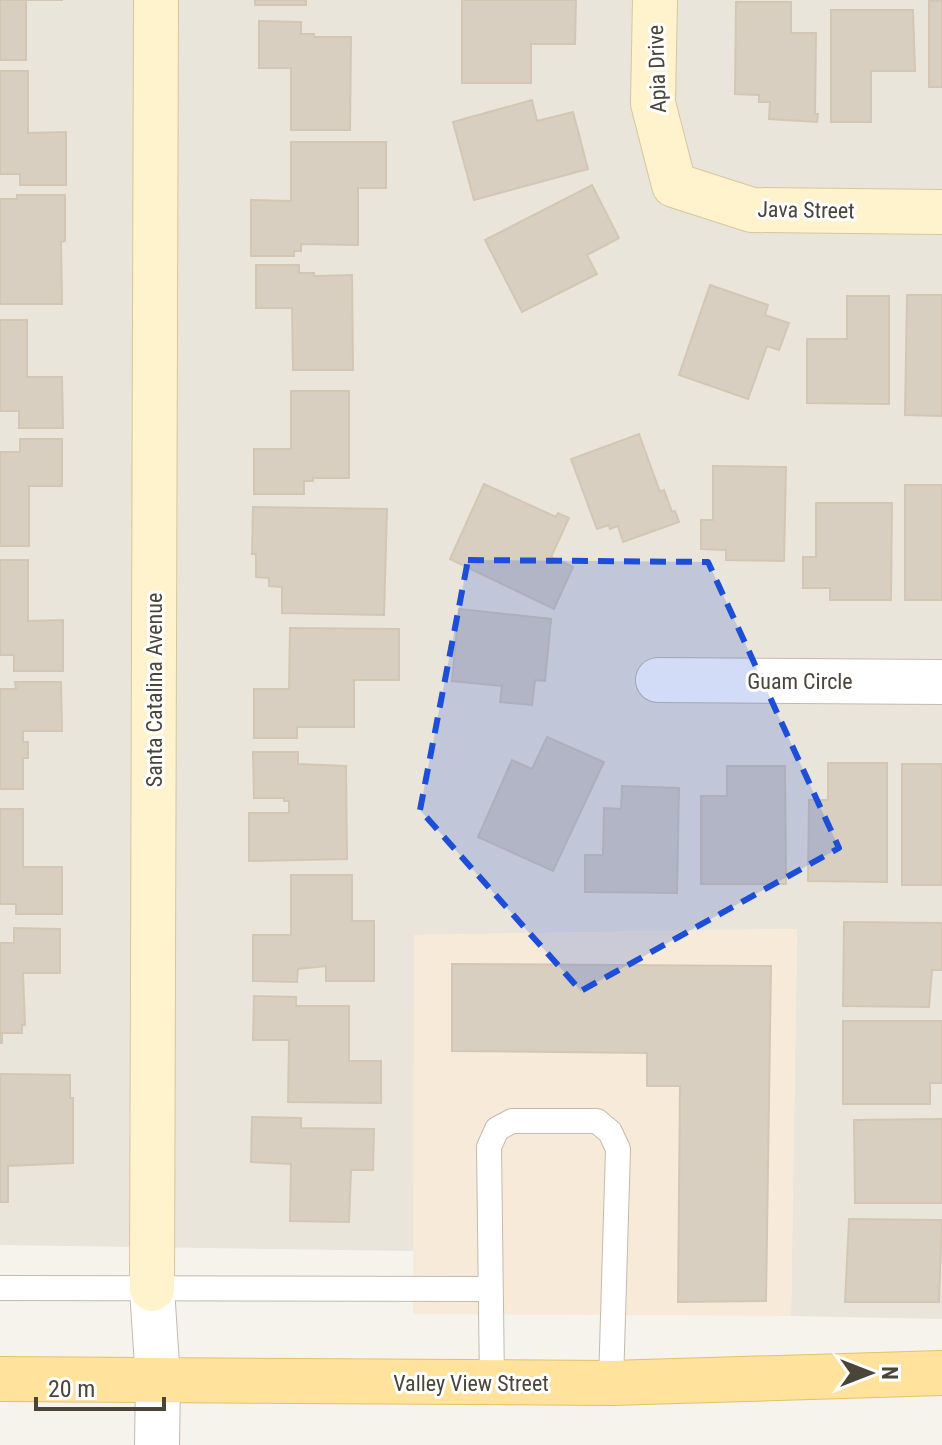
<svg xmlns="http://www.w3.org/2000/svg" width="942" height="1445" viewBox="0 0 942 1445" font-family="'Roboto Condensed',sans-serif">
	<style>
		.residential { fill: #eae5da }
		.commercial { fill: #f7ead8 }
		.building { fill: #d8cfc1; stroke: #d3c7b4; stroke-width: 2 }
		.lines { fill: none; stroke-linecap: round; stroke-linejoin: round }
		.lane-casing { stroke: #c2bbae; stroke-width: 26 }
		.street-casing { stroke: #c2bbae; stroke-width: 46 }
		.secondary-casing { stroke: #d6c79b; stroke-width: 46 }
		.primary-casing { stroke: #e6c16a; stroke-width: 46 }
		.lane { stroke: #fff; stroke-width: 24 }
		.street { stroke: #fff; stroke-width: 44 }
		.secondary { stroke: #fff3cd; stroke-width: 44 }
		.primary { stroke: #ffe39c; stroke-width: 44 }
		.marked { fill: #1d4ed8; fill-opacity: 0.2; stroke: #1d4ed8; stroke-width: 6; stroke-dasharray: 16 10; stroke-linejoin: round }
		.labels { text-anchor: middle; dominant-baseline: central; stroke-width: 6; stroke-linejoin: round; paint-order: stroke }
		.street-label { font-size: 22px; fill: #4b4439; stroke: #fff }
	</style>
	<rect width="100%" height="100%" fill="#f6f3ec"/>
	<path class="residential" d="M0,0h942v1319l-151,-3 6,-387 -383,6v316l-414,-6z"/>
	<path class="commercial" d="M797,929l-6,387 -378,-2 1,-379z"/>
	<path class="building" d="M0,0h63h-37v60h-26z
		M255,0h51v5h-51z
		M462,0h114l-1,44h-44v39h-69z
		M929,1h13v86h-13z
		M736,2h55v31h25l-1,81h3l-1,8 -48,-3 1,-17h-11v-7l-24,-1z
		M831,10h82l2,61h-44v51h-40z
		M259,21l42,1v12h13v3h37l-1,93h-59v-62h-32z
		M0,71h28v62l38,-1v53h-46v-11h-20z
		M532,100l5,21 36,-9 15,57 -114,31 -21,-78z
		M291,142h95v46h-28v57l-57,-1v7h-7v5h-43v-56l40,1z
		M592,185l27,53 -32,17 10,19 -75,38 -37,-72z
		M17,195h48v46l-4,1 1,62h-62v-105h17z
		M256,265h43v8h15v3l38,-1 1,95h-60l-1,-62h-36z
		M710,285l58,20 -3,10 24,8 -10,27 -12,-4 -19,53 -69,-24z
		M907,295h35v121l-37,-1z
		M847,296h42v108l-82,-1v-64h40z
		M0,320h27v57h35l1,51h-44v-17h-19z
		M291,391h58v87h-36v3h-9v13h-50v-45h37z
		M639,434l21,58 4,-2 8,22 3,-1 4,11 -56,20 -5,-16 -8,3 -1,-4 -12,4 -26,-70z
		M20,439h42v47h-33v60h-29v-94h20z
		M713,466l73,1 -2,94 -58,-1v-10l-25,-1v-29h12z
		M484,484l72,33 2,-4 11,5 -18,39 22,10 -19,42 -104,-50z
		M905,485h37v115h-37z
		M816,503h76l-1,97h-61v-12h-27v-31h13z
		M253,507l134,2 -3,106 -102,-2v-26l-13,-1v-8l-13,-1v-23h-4z
		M0,560h28v61l35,-1v51h-49v-16h-14z
		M459,609l92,10 -6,62 -10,-1 -3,25 -32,-3 2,-16 -50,-5z
		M290,628l109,1v51h-45v47h-57v11h-43v-49h35z
		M15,682h46l1,49h-39v11h5v16h-5v31h-23v-100h16z
		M547,737l57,25 -51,109 -75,-34 34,-77 20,9z
		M253,752h45v12l48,2 1,93 -98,2v-48h40v-12h-5v-3h-30z
		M828,763h59v119l-79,-1 1,-81h19z
		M902,764h40v121h-40z
		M727,766h58l1,118h-85v-88h26z
		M622,786l57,2 -2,105 -92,-1v-37h18l1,-47 17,1z
		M0,809h23v58h39v47h-46v-10h-16z
		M291,875h61v46h22v60h-48v-15l-28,3 -1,13 -44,-1v-46h38z
		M844,922l98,1v47h-10l-3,37 -86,-1z
		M14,928l46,1v44h-37l2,52h-3v8h-20v10h-2v-100h14z
		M452,964l319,2 -5,335 -88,1 2,-216h-33v-33l-195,-2z
		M254,996l42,1v9h53v55h32v42l-93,-1 1,-62h-36z
		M843,1021h99v62h-12v21h-87z
		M0,1074l70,1v23h3v65l-65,3v36h-8z
		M252,1117l49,1v10l73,1 -1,41h-22l-2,52 -59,-1 1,-57 -40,-2z
		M942,1119v84h-87l-1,-83z
		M849,1219l93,1 -3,82h-94z"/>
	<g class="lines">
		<defs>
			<path id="lane" d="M0,1288l490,1
				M492,1384l-3,-237 8,-18 15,-8h85l13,11 8,17 -7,234"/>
			<path id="street" d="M658,680l284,2
				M152,1289l6,91 -1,65"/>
			<path id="secondary" d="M655,0l-2,103 21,82 78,25 190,2
				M152,1289l4,-1289"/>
			<path id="primary" d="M0,1379l611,4 331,-10"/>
		</defs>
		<use href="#lane" class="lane-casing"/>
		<use href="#street" class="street-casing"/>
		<use href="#secondary" class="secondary-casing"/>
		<use href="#primary" class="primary-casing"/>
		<use href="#lane" class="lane"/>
		<use href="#street" class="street"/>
		<use href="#secondary" class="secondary"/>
		<use href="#primary" class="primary"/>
	</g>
	<path class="marked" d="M468,560l240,2 131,286 -258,143 -161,-181z"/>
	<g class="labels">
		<g class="street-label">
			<text transform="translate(657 69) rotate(-92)">Apia Drive</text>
			<text transform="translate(806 210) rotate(1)">Java Street</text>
			<text x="800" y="681">Guam Circle</text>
			<text transform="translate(154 690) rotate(-90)">Santa Catalina Avenue</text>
			<text x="471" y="1383">Valley View Street</text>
		</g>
	</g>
	<g transform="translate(870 1373) rotate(90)" stroke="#ffffff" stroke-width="6" paint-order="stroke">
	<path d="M0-6L14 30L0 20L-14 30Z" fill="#4b4439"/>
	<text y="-12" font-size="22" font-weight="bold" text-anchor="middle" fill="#4b4439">N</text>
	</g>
	<path d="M36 1397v12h128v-12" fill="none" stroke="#4b4439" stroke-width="4"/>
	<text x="48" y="1397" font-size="24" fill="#4b4439" stroke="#ffffff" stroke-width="6" paint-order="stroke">20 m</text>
</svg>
